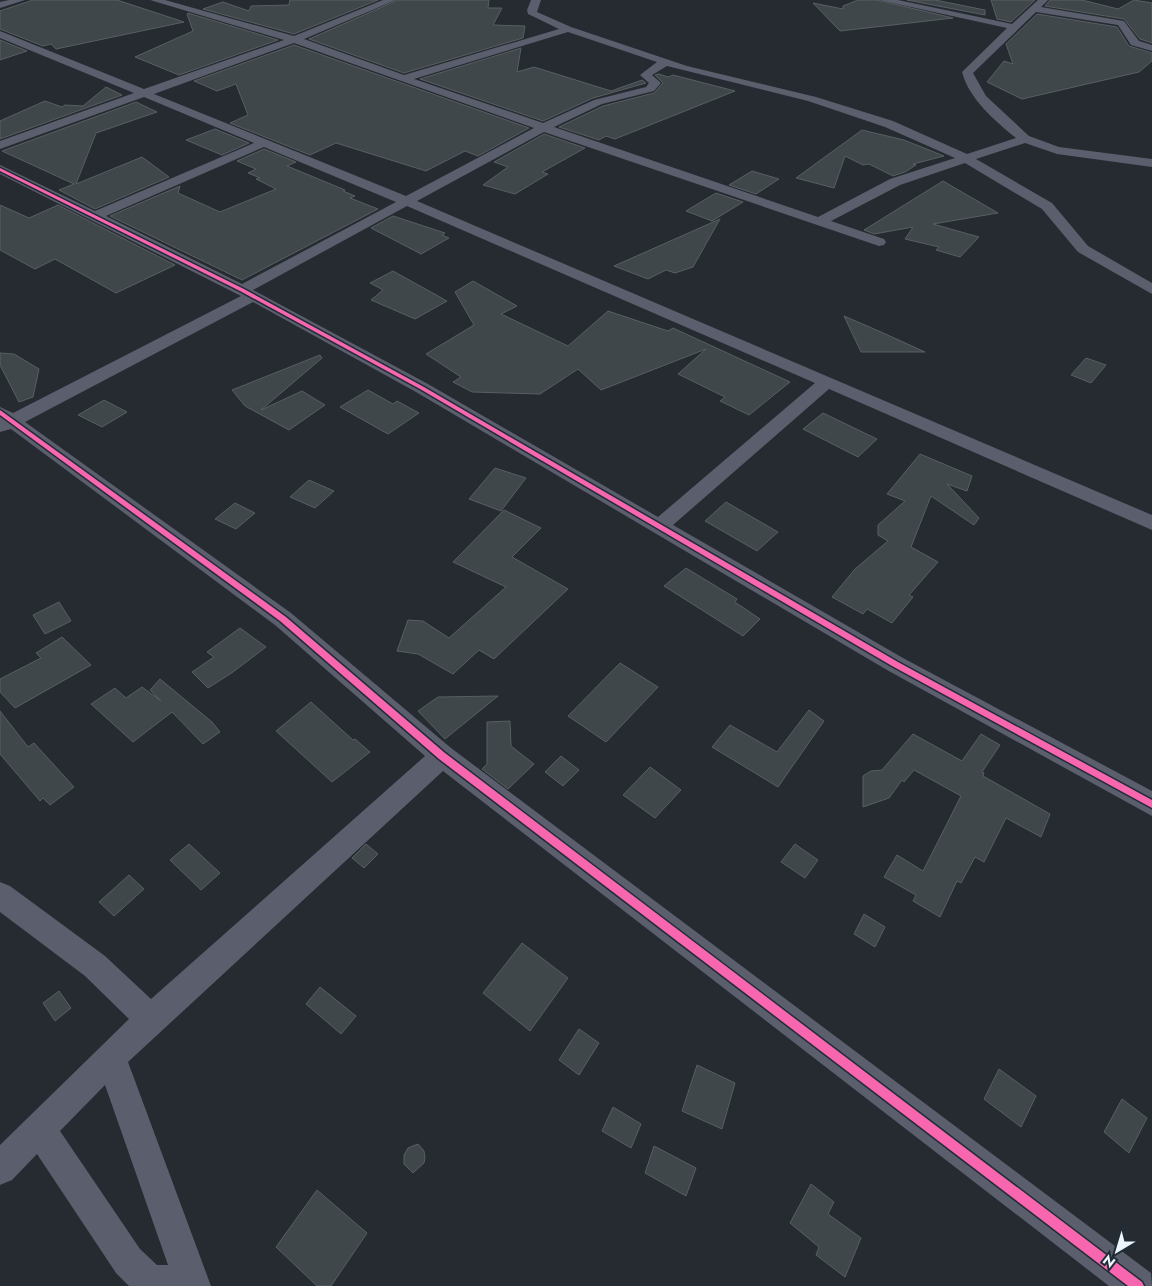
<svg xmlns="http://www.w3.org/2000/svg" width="1152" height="1286" viewBox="0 0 1152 1286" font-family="Jost,sans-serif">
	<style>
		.building { fill: #40474a; stroke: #585f63 }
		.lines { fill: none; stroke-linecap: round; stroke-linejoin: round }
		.minor { fill: #5b5e6c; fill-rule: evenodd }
		.cycleway-casing { stroke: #202c36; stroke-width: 3 }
		.cycleway { fill: #f766af; fill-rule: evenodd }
	</style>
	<rect width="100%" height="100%" fill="#252b31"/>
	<path class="building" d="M33,0h84l67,22 -128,27 -5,-5 -8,2 -43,-17v-18z
		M290,0h88l-84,34 -91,-25 20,-7 26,9 2,-5 38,-1z
		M398,0h91l-1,8h14l-9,17 32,1 -2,12 -119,35 -95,-34z
		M858,0h19l76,18 -113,13 -27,-28 30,6v-3z
		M907,0h28l50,10v5z
		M991,0h44l-24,22 -14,-3z
		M1050,0h32l36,9 16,-9 18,3v40l-12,-4 -16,-20 -79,-13z
		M187,14l1,-1 90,27 -99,35 -44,-18 58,-26z
		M1037,14l80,13 12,19 23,7v8l-13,11 -117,27 -35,-17 17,-21 9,3 -7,-20z
		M0,40l27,11 -27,9z
		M294,45l235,83 -51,28 -13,-5 -39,20 -90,-28 -26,12 -80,-32 18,-8 -12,-31 -19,7 -23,-10z
		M521,48l-4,24 17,-5 77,24 31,-11 4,3 -53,15 -50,23 -123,-42z
		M659,74l9,3 5,-2 62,16 -120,48 -9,-3 -7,4 -40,-13 44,-21 51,-13 9,-10 -8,-8z
		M106,87l16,8 -122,44v-18l45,-20 17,6 3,-2 18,1z
		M136,102l21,10 -61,21 -20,51 66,-27 27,20 -74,32 -36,-19 15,-6 -72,-33z
		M215,129l34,14 -27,12 -36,-15z
		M862,130l42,10 40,16 -31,8 3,1 -11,7 -12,4 -24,-12 -6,1 -18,-9 -11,32 -38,-10z
		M544,134l41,14 -43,24 6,2 -33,20 -32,-9 25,-18 -14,-5z
		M264,149l32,13 -9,4 58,24 -2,1 12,5 -5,2 28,11 -136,71 -132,-64 70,-30 -2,7 42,19 56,-23 -20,-10 4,-1 -12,-5 8,-4 -19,-8z
		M752,171l27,8 -23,15 -27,-9z
		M943,181l55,32 -65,11 46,13 -19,20 -24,-7 3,-3 -34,-8 8,-12 -39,7 -10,-4z
		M716,193l27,9 -31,19 -26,-10z
		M0,205l29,13 29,-13 117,60 -59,28 -61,-34 -20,10 -35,-19z
		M393,216l52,17 -3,2 7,3 -28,16 -50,-26z
		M720,219l-27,48 -18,6 -9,-3 -18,9 -34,-13z
		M393,271l54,30 -32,18 -44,-19 12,-10 -13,-7z
		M473,281l44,25 -16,8 67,32 40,-35 60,20 5,-3 117,54 -41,33 -29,-14 5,-4 -47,-23 28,-25 -105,41 -23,-21 -38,25 -68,-2 -19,-10 8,-5 -35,-23 48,-29 -19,-33z
		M844,316l37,16 44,20h-64z
		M0,353l14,1 25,15 -6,28 -14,5 -19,-37z
		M320,355l2,3 -61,52 41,-19 23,14 -36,25 -44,-24 -13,-16z
		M1086,358l20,7 -15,18 -20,-8z
		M368,390l25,14 4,-3 22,12 -31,21 -48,-27z
		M104,400l23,12 -25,15 -24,-12z
		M823,413l54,26 -19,18 -55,-28z
		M920,454l52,22 -5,15 -20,-7 32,34 -5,7 -43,-29 -20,51 27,15 -29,33 4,2 -21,26 -25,-14 -4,5 -31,-17 23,-28 33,-28 -10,-6v-10l27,-24 -18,-7z
		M495,468l31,10 -25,33 -32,-12z
		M309,480l25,11 -19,17 -25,-11z
		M726,502l52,30 -21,19 -52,-30z
		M235,503l20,10 -19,16 -21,-10z
		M504,510l37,18 -29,29 56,32 -74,70 -15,-9 -26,24 -35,-20 -21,-3 11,-31 15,1 26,17 57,-51 -53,-25z
		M686,568l51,31 -2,3 25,17 -17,17 -79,-50z
		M59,602l12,19 -26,13 -12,-19z
		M240,628l26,19 -33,25 -25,16 -16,-16 22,-15 -7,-5z
		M62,637l29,28 -76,43 -15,-16v-13l41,-21 -5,-5z
		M620,663l38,24 -52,55 -38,-26z
		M160,679l52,43 8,10 -17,12 -31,-32 -39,30 -42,-38 24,-16 11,10 16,-11 19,14 -11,-11z
		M498,696l-53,43 -27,-28 20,-14z
		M311,702l42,38 2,-1 15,13 -38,30 -56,-51z
		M809,710l15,11 -46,66 -66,-40 18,-22 47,27z
		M0,711l28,36 6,-4 40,44 -24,18 -7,-7 -3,3 -40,-47z
		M510,721l1,25 23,18 -26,25 -26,-20 5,-5v-42z
		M913,734l49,27 19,-27 19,11 -18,27 2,1 -1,3 67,38 -9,23 -35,-19 -22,44 -9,-5 -14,26 -4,-2 -17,36 -27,-16 3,-6 -32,-18 13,-22 26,16 38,-75 -47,-26 -10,12 -2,-2 -13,18 -26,9v-31l8,-5 11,-1z
		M561,756l18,14 -16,16 -18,-14z
		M650,767l31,23 -26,28 -32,-23z
		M189,844l31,29 -19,17 -31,-30z
		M366,844l12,10 -14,14 -12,-10z
		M795,844l23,16 -13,18 -24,-16z
		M129,875l15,14 -30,27 -15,-14z
		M864,914l21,13 -10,20 -21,-13z
		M522,943l46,35 -38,53 -47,-38z
		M320,987l36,29 -15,18 -35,-30z
		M59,991l12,17 -16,13 -12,-18z
		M579,1029l20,14 -20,32 -20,-15z
		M697,1065l38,18 -13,46 -40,-18z
		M999,1069l37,27 -15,31 -37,-28z
		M1122,1099l25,19 -18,35 -25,-21z
		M613,1107l28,17 -10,24 -29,-17z
		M418,1144l6,7 1,7 -1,5 -11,10 -9,-9v-9l4,-7z
		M654,1146l42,22 -10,28 -41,-23z
		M811,1184l23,18 -6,12 33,24 -16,39 -29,-22 3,-8 -29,-24z
		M317,1190l50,43 -36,53h-14l-41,-39z"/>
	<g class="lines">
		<path class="minor" d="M9,0h16l-25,8v-6z
			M150,0h15l129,36 89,-36h13l-92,39 100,36 155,-46 -31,-15 -1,-4 4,-10h10l-4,12 34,15 116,39 129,31 77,24 74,33 49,-16c-21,-17 -47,-39 -54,-66l45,-44 -128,-28h19l114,24 26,-24h10l-7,7 83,14 15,20 13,4v6l-21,-6 -13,-20 -82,-13 -63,61 13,23 43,40 30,11 93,12v8l-95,-13 -32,-11 -49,16 76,44 36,43 64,37v11l-74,-42 -36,-43 -77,-46 -65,22 -69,36 53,18 2,3 -2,3 -5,1 -335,-114 -127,69 735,314v15l-323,-141 -156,136 230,133 249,133v25l-265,-146 -471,-278 -163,-90 -228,120 266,191 160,135 700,525 1,13h-43l-666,-515 -315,291 83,224h-82l-13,-13 -79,-119 -25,26 -12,5v-40l129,-126 -44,-43 -85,-64v-30l10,4 95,70 46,43 274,-243 -150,-131 -264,-196 -11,3v-25l13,6 228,-117 -241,-122v-9l95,46 159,-68 -110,-46 -144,52v-8l134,-48 -134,-55v-7l144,58 140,-49zM568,32l89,30 -17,13 9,8 -3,4 -52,13 -51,23 -129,-44zM294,43l240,85 -128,68 -252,-102zM667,66l141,35 77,26 70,31 -65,21 -72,38 -264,-90 48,-23 52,-13 7,-8 -9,-8zM264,147l132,55 -154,82 -136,-68zM407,206l408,177 -157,134 -230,-133 -175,-94zM105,1085l63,180h-11l-17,-16 -80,-118z"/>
		<defs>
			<path id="cycleway" d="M0,168l244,121 180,98 474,275 254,138v8l-260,-142 -472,-277 -180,-98 -240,-120z
				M0,410l286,207 159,136 697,529 2,4h-16l-689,-527 -159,-138 -280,-206z"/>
		</defs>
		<use href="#cycleway" class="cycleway-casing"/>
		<use href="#cycleway" class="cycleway"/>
	</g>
	<g transform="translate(1117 1251) rotate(218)" stroke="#202c36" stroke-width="4" paint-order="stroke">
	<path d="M0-4L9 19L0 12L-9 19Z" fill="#eef6fd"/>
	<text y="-8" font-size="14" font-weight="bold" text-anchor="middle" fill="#eef6fd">N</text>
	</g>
</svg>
